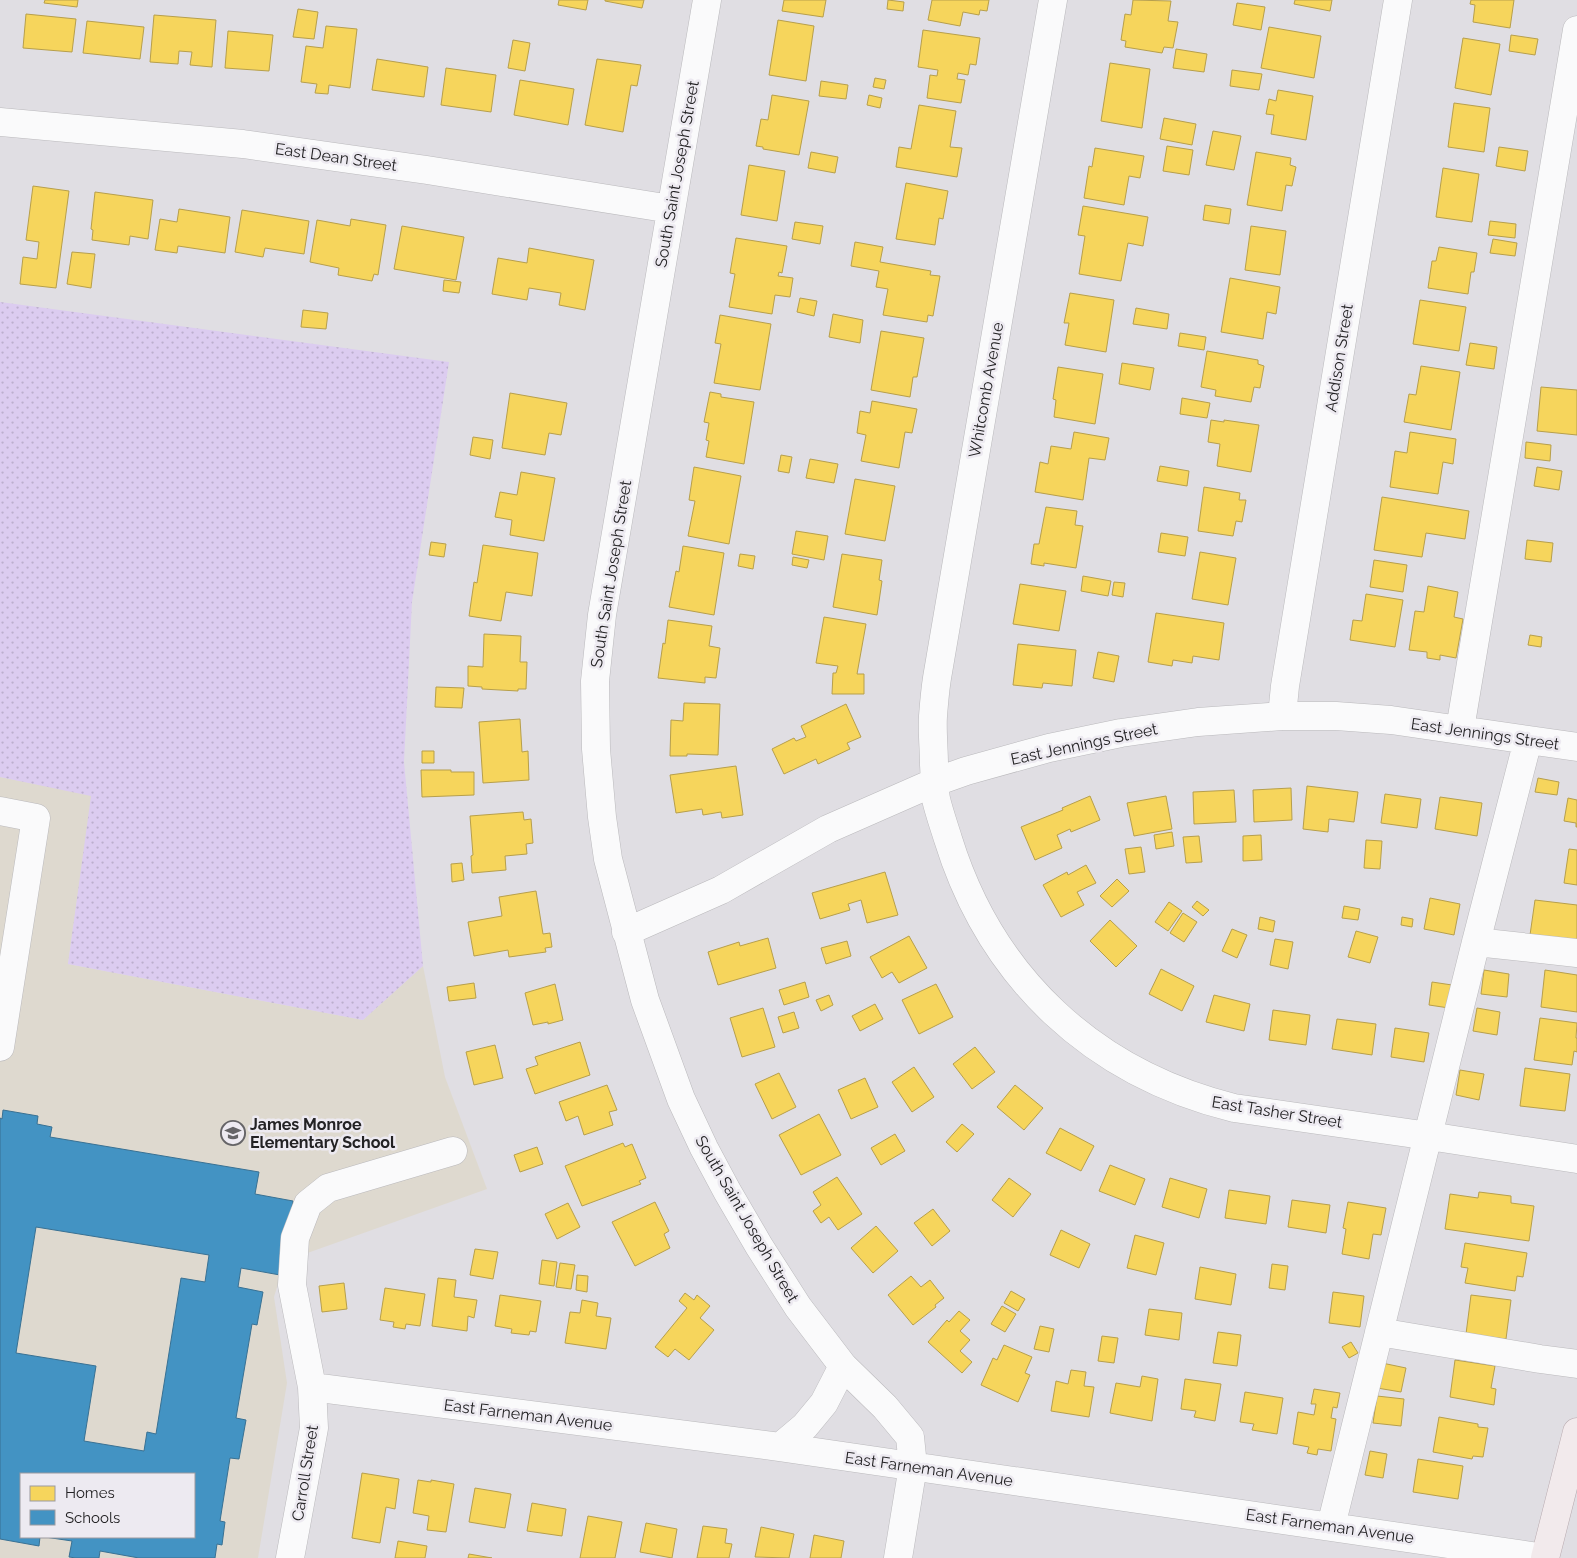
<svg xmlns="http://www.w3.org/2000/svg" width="1577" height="1558" viewBox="0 0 1577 1558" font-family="Raleway,sans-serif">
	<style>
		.education { fill: #ded9cf; fill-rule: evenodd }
		.grass { fill: url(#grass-dots) }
		.homes { fill: #f6d55c; stroke: #b79f4b }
		.schools { fill: #4393c3; stroke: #397193; fill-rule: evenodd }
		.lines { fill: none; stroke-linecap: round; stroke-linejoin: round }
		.minor-casing { stroke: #bab9bc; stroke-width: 29 }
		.major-casing { stroke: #b8aaaf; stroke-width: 29 }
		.minor { stroke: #fafafb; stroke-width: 28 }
		.major { stroke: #f2eaec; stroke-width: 28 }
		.labels { text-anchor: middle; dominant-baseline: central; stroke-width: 5; stroke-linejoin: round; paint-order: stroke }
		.street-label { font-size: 16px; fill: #232224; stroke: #edeaf1 }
		.poi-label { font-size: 16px; font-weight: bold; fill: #232224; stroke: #edeaf1; text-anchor: start }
	</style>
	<defs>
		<pattern id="grass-dots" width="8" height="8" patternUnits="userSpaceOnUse" patternTransform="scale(1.25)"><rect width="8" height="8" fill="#dcccf0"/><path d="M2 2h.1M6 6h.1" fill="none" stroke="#bcafce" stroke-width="1.8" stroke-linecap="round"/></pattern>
	</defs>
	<rect width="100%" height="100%" fill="#e0dee3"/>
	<path class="education" d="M0,777l92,18 -24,169 295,56 60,-54 22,111 42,112 -202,72 -11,36 13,86 -29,175h-258zM21,1474h173v63h-173z"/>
	<path class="grass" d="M0,302l449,60 -37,240 -8,160 19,204 -60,54 -295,-56 23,-168 -91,-19z"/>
	<path class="homes" d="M45,0h33l-1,7 -33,-4z
		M559,0h29l-2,10 -28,-5z
		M605,0h39l-2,8 -37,-7z
		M784,0h42l-3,17 -41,-6z
		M888,0l16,2 -1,9 -16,-2z
		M932,0h57l-2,11 -7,-1 -1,5 -16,-3 -3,14 -32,-6z
		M1133,0l38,1 -3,20 10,1 -5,26 -9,-1 -2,6 -37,-6 1,-6 -5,-1 4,-26 6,1z
		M1295,0h37l-2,11 -36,-7z
		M1471,0h43l-4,28 -37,-6 2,-17 -5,-1z
		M1237,3l28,4 -4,23 -28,-5z
		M298,9l20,3 -4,27 -21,-2z
		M26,14l50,5 -4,33 -49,-4z
		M154,15l62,5 -4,47 -22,-2 2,-13 -13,-1 -1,13 -28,-2z
		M778,20l36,6 -8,55 -37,-6z
		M87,21l57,6 -4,32 -57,-6z
		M326,26l31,3 -7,59 -21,-3 -1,9 -13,-1 2,-9 -16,-2 5,-36 17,2z
		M1269,27l52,9 -7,42 -53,-10z
		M923,30l57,8 -4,27 -6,-1 -2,11 -10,-2 -1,6 8,1 -4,23 -34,-5 3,-23 7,1 1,-6 -20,-3z
		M228,31l45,4 -4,36 -44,-3z
		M1511,35l27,4 -3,16 -26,-4z
		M1463,38l37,6 -9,51 -36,-7z
		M513,40l17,3 -5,28 -17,-3z
		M1176,49l31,5 -3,18 -31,-4z
		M377,59l51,8 -4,30 -52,-7z
		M597,59l44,6 -4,21 -6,-1 -8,47 -38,-7z
		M1110,63l40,6 -8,59 -41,-7z
		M446,68l50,7 -5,37 -50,-7z
		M1232,70l30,4 -3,16 -29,-4z
		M875,78l11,2 -2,9 -11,-2z
		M520,80l54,9 -6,36 -54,-10z
		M821,81l27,4 -2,14 -27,-3z
		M1278,90l35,6 -7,44 -35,-6 3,-19 -8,-1 3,-15 7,2z
		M772,95l37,6 -10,54 -36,-6v-2l-7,-1 5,-27 7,1z
		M869,95l13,3 -2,10 -13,-3z
		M1454,103l36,5 -6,44 -36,-5z
		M919,105l37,6 -6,36 12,1 -5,29 -61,-10 3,-20 12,2z
		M1164,118l32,6 -4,21 -32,-6z
		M1213,131l28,5 -7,34 -28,-5z
		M1167,146l26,4 -4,25 -26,-4z
		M1499,147l29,4 -3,20 -29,-5z
		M1095,148l49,8 -4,22 -11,-2 -5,29 -40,-7 5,-32 3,1z
		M811,152l27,5 -3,16 -27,-5z
		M1256,152l35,6 -1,7 6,2 -4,19 -6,-1 -4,26 -35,-6z
		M749,165l36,6 -8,50 -36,-6z
		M1443,168l36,6 -7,48 -36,-5z
		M906,183l42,8 -5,28 -4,-1 -4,27 -39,-6z
		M33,186l36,5 -13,97 -36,-4 3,-27 14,2 2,-17 -13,-2z
		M95,192l58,8 -5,39 -18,-3 -1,9 -37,-5 1,-10 -2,-1z
		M1205,205l26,4 -2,15 -26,-4z
		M1083,206l65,11 -5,29 -15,-3 -7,38 -42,-7 6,-38 -7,-1z
		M179,209l51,8 -5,36 -47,-7 -1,7 -22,-3 5,-31 17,3z
		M242,210l67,11 -5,33 -39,-6 -2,9 -28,-5z
		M351,219l35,6 -8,50 -4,-1 -2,7 -34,-6 1,-7 -29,-6 7,-42 33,6z
		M1490,221l26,3 -1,14 -27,-3z
		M795,222l28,4 -3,18 -28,-5z
		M402,226l62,11 -8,43 -62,-11z
		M1251,226l35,5 -6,44 -35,-5z
		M736,238l51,8 -5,27 -3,-1 -1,4 15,2 -3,19 -15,-2 -3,19 -43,-7 6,-33 -5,-1z
		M1493,239l24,4 -2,13 -25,-3z
		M855,242l28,5 -3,15 51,9 -1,4 10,1 -7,40 -5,-1 -1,7 -44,-7 5,-26 -12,-2 3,-16 -28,-5z
		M1439,247l38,6 -3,19h-3l-3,22 -40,-6 4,-27h4z
		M529,248l65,12 -9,50 -26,-5 2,-12 -32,-5 -2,12 -35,-6 6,-36 29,5z
		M72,252l23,2 -4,34 -24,-4z
		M1230,278l50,9 -4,27 -9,-2 -4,27 -42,-7z
		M444,280l17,2 -2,11 -16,-2z
		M1070,293l44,7 -8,52 -41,-7 4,-22h-5z
		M800,298l17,3 -3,15 -17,-4z
		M1420,300l46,7 -7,44 -46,-7z
		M1136,308l33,6 -2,15 -34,-5z
		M303,310l25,3 -2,16 -25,-2z
		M833,314l30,6 -3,23 -31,-6z
		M720,315l51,9 -11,66 -46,-7 7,-39 -6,-1z
		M881,331l43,7 -7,39h-4l-3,20 -39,-7z
		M1180,333l26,4 -2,13 -26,-4z
		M1470,343l27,4 -3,22 -28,-4z
		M1207,351l51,9v4l6,2 -4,22 -6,-1 -3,15 -36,-6 1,-6 -15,-3z
		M1122,363l32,5 -4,22 -31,-6z
		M1421,366l39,6 -9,58 -47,-8 5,-28 7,1z
		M1058,367l45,7 -8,50 -41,-7 2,-17 -3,-1z
		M1541,387l36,3v45l-40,-4z
		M710,392l11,2v3l33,5 -10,62 -38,-7 3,-16 -3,-1 3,-17 -5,-1z
		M510,393l57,10 -6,32 -12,-2 -4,22 -43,-7z
		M1182,398l28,5 -3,15 -27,-4z
		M872,401l45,8 -5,24 -7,-1 -6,36 -38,-7 5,-26 -9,-2 3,-22 10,2z
		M1211,420l13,2v-2l35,5 -8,47 -34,-6 3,-22 -12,-2z
		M1074,432l35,6 -4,22 -16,-2 -6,42 -48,-8 5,-30 8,2 3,-18 20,3z
		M1410,432l46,7 -3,25 -10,-2 -5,32 -48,-7 5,-36 12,2z
		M473,437l20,3 -3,19 -20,-4z
		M1526,442l25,3 -1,16 -25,-3z
		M781,455l11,2 -3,16 -11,-2z
		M810,459l28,5 -4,19 -28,-5z
		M1160,466l29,5 -2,15 -30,-5z
		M694,467l47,9 -12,68 -41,-8 7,-35 -6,-1z
		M1537,467l25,4 -3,19 -25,-4z
		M521,472l34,6 -11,63 -34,-6 2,-15 -17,-3 5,-25 17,3z
		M855,479l40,7 -10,55 -40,-7z
		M1204,487l36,6 -1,7h7l-4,22 -6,-1 -3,15 -35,-5z
		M1382,497l87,14 -4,28 -39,-6 -4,24 -48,-7z
		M1046,507l31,4 -2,14 8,1 -7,42 -32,-5v3l-13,-2 3,-20h5z
		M796,531l32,5 -4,24 -32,-6z
		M1161,533l27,4 -3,19 -27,-4z
		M1527,540l26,3 -2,19 -26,-3z
		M431,542l15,2 -2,13 -15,-2z
		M483,545l55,8 -6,43 -26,-4 -5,29 -32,-5 5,-34 3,1z
		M683,546l41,7 -10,62 -45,-8 7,-36 3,1z
		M1200,552l36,6 -8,47 -36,-6z
		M740,554l15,2 -2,13 -15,-3z
		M842,554l40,6 -3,20 3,1 -5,34 -44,-8z
		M793,557l16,3 -2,8 -15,-3z
		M1374,560l33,5 -4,27 -33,-5z
		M1083,576l28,5 -3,15 -27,-5z
		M1114,582l11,1 -2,14 -11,-2z
		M1020,584l46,7 -7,40 -46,-7z
		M1428,586l30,6 -4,25 9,2 -7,39 -16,-3v5l-13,-2v-6l-18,-2 6,-39 9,1z
		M1366,594l37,6 -8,47 -45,-7 3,-20 9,1z
		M1156,613l68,10 -5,37 -26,-4 -1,7 -19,-3 -1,6 -24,-4z
		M824,617l42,7 -9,50h7v20h-32l1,-21h3l2,-7 -22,-3z
		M668,620l44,6 -3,20 11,2 -4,30 -11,-1v6l-47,-5 5,-35 2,1z
		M484,634l37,2 -1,26h7l-1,27h-8v2l-36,-2v-2l-14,-1v-20l15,1z
		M1530,635l12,2 -1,10 -13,-2z
		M1018,644l58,6 -4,36 -29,-3 -1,5 -29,-3z
		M1098,652l21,4 -5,26 -21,-4z
		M436,687l28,1 -2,20 -27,-1z
		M684,703l36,1 -2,51 -31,-1v2h-17l1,-36 12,1z
		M846,704l15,33 -14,6 3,6 -32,15 -2,-5 -32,15 -12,-25 22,-11 2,3 10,-4 -5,-11z
		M520,719l2,33 6,-1 1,29 -46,3 -4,-61z
		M422,751h12v12h-12z
		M736,766l7,49 -21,3 -1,-6 -18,3 -1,-6 -26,4 -6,-38z
		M421,770h30v2h23v23l-52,2z
		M1538,778l21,4 -2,13 -22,-3z
		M1307,786l51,6 -4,30 -25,-3 -1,13 -25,-3z
		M1291,788l1,32 -38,2 -1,-32z
		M1234,790l2,32 -42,2 -1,-32z
		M1385,794l36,5 -4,29 -36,-5z
		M1090,796l10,24 -29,12 -1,-3 -13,6 5,13 -27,12 -14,-33 42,-17 -1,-2z
		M1166,796l6,33 -38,7 -7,-33z
		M1440,797l42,6 -5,33 -42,-7z
		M1568,798l9,2v27h-1v-4l-12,-2z
		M523,812l1,8 7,-1 2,24 -7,1 1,10 -22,2 1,14 -34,3 -1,-17 2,-1 -3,-39z
		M1172,832l2,14 -18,3 -2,-14z
		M1261,835l1,25 -19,1v-25z
		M1199,836l3,26 -16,1 -3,-26z
		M1366,840l16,1 -2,28 -16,-1z
		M1141,847l4,25 -16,2 -4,-25z
		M1569,849l8,1v35l-13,-2z
		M462,863l2,17 -12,2 -1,-18z
		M1086,865l10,18 -19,9 7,13 -23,12 -18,-32 24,-13 1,3z
		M885,872l13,43 -31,8 -6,-23 -13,4 2,6 -30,9 -8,-26z
		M1117,879l12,12 -17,16 -12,-11z
		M536,891l7,43 7,-1 2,14 -7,1 1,4 -37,5 -1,-7 -34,6 -6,-34 34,-6 -3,-19z
		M1430,898l30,6 -6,31 -30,-6z
		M1535,900l42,5v35l-47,-5z
		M1197,901l12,9 -6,6 -11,-9z
		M1169,902l13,9 -14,20 -13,-9z
		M1344,906l16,3 -2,11 -16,-2z
		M1183,913l14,9 -13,20 -14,-9z
		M1260,917l15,4 -2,11 -15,-3z
		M1402,917l11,2 -1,8 -11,-2z
		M1110,920l27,26 -21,21 -26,-26z
		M1232,929l15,6 -10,23 -15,-7z
		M1356,931l22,6 -8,26 -22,-6z
		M909,936l18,32 -28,15 -7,-11 -10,6 -12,-21z
		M768,938l8,30 -58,17 -10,-33 31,-10 1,4z
		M1275,939l18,3 -5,27 -18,-4z
		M847,941l4,15 -25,8 -5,-16z
		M1161,969l33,17 -12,25 -33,-17z
		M1484,970l25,4 -2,23 -26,-3z
		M1545,970l32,5v37l-36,-5z
		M805,982l4,15 -25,8 -5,-15z
		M1432,982l20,3 -3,23 -20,-3z
		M474,983l2,15 -27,3 -2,-14z
		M555,984l8,36 -15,4v-2l-15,3 -8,-32z
		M936,984l17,33 -34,17 -17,-34z
		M829,995l4,10 -12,6 -5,-11z
		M1214,995l36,9 -6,27 -38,-9z
		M875,1004l8,15 -23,12 -8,-15z
		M763,1008l12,39 -33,10 -12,-39z
		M1477,1008l23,4 -3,23 -24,-4z
		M1273,1010l37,5 -4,30 -37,-5z
		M794,1012l5,16 -16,5 -5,-16z
		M1540,1018l37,5 -1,15h1v14l-3,-1 -2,14 -38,-5z
		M1337,1019l39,5 -4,31 -40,-6z
		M1395,1028l34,5 -5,29 -33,-5z
		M580,1042l10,33 -55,19 -9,-25 12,-4 -3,-8z
		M495,1045l8,33 -29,7 -8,-33z
		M975,1047l20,25 -23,17 -19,-25z
		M914,1067l20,30 -22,15 -20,-30z
		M1525,1068l45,6 -5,37 -45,-5z
		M1460,1070l24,4 -5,26 -23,-5z
		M779,1073l17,34 -24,12 -17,-35z
		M865,1078l13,29 -27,12 -13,-29z
		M607,1085l10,25 -8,2 4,13 -29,10 -6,-19 -12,5 -7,-19z
		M1015,1085l28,23 -19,22 -27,-23z
		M819,1114l22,41 -40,20 -22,-40z
		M962,1124l12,10 -17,18 -11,-10z
		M1060,1128l34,18 -13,25 -35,-18z
		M895,1134l10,17 -24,14 -10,-17z
		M623,1143l2,4 7,-3 14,34 -7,3 2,3 -59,22 -17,-40z
		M537,1147l6,17 -23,8 -6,-17z
		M1110,1165l35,14 -10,26 -36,-14z
		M837,1177l25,37 -24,16 -9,-13 -8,6 -8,-12 8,-6 -8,-13z
		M1009,1178l22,16 -18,23 -21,-17z
		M1170,1178l37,11 -8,29 -37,-11z
		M1229,1190l41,6 -4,28 -41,-6z
		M1479,1192l32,4v7l23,3 -5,35 -84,-12 5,-35 28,4z
		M1292,1200l38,5 -4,28 -38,-6z
		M655,1202l14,29 -5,3 6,14 -35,18 -23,-44z
		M1348,1202l38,6 -5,27 -8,-1 -4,25 -27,-5 4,-25 -3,-1z
		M568,1203l12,24 -23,12 -12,-25z
		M933,1209l17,22 -18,15 -18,-23z
		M876,1226l22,25 -25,22 -22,-25z
		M1061,1230l29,14 -11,24 -29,-13z
		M1135,1235l29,8 -8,32 -29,-7z
		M1465,1243l62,10 -4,24 -6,-1 -2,15 -50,-8 3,-15 -7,-1z
		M475,1249l23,3 -5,27 -23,-4z
		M542,1260l15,2 -3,24 -15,-2z
		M560,1263l15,2 -4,24 -15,-2z
		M1272,1264l16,2 -3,24 -16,-2z
		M1200,1267l36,7 -5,31 -36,-6z
		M577,1275l11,1 -1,16 -11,-2z
		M911,1276l10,11 9,-7 14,18 -9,7 1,2 -23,18 -25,-30z
		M438,1278l18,2 -2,17 23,3 -3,18 -6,-2 -1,15 -35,-5z
		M344,1283l3,26 -25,3 -3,-26z
		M385,1288l40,6 -5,32 -14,-2 -1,5 -12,-2 1,-5 -14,-2z
		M1011,1291l14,8 -7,12 -14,-8z
		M1333,1292l31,4 -4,31 -31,-4z
		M685,1293l9,7 3,-5 13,11 -10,12 14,12 -25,30 -14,-11 -7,8 -13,-10 32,-39 -8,-7z
		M500,1295l41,6 -5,31 -6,-1 -1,4 -18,-2 1,-4 -17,-3z
		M1471,1295l40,5 -5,39 -40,-5z
		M582,1300l16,3 -2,13 15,2 -5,31 -41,-6 5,-31 10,1z
		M1002,1306l14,8 -11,18 -14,-8z
		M1149,1309l33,4 -3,27 -34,-5z
		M959,1311l11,9 -10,11 10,9 -10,11 12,11 -10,11 -34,-31 19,-22 2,2z
		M1040,1326l14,3 -5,23 -15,-3z
		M1218,1332l23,3 -4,31 -24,-3z
		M1102,1336l16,2 -4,25 -16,-2z
		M1351,1342l7,11 -9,5 -7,-11z
		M1004,1345l28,12 -7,16 5,2 -12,27 -37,-17 12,-27 4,2z
		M1455,1360l40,6 -4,22 5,1 -2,16 -44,-8z
		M1382,1363l24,5 -5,24 -24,-4z
		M1071,1370l15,2 -2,14 10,1 -5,30 -38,-6 5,-30 12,3z
		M1142,1376l16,3 -6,42 -42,-8 6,-30 24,4z
		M1185,1379l36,5 -6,37 -21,-4 2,-6 -15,-2z
		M1314,1389l26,4 -3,15 -4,-1 -2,11 5,1 -5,32 -13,-2 -1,6 -10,-2 2,-6 -16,-3 5,-32 16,3 2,-11h-5z
		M1245,1392l38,6 -6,36 -25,-4 2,-6 -14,-2z
		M1377,1396l27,3 -3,27 -28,-3z
		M1439,1417l39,7v3l10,1 -5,29 -10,-1 -1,3 -39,-7z
		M1370,1451l17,3 -4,24 -18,-3z
		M1418,1459l45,7 -5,33 -45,-7z
		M362,1473l37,6 -4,30 -9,-2 -6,36 -28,-5z
		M418,1480l13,2v-2l23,4 -8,48 -19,-2 2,-14 -16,-3z
		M475,1488l36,6 -6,34 -36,-6z
		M532,1503l34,6 -4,27 -35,-5z
		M588,1516l34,6 -7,36h-35z
		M646,1523l31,6 -5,29 -32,-6z
		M703,1526l24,3 -2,14 7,1 -3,14h-32z
		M761,1527l33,7 -5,24 -34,-1z
		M814,1535l30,6 -3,17h-31z
		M398,1541l29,5 -2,12h-30z
		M469,1554l23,4h-24z"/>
	<path class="schools" d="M3,1110l35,6 -1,8 15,3 -2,10 209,35 -4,22 38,7 -13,74 -39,-7 -3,19 25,5 -6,33 -5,-1 -16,94 10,2 -7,39 -9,-1 -10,63 5,1 -3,23 -5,-1 -2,14h-76l-39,-7 -1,7h-23l-7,-1 3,-16 -27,-4h149v-63h-173v63h19l-1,9 -39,-7v-421l2,1zM36,1227l173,28 -4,27 -24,-4 -25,156 -9,-2 -3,19 -60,-10 12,-75 -80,-13z"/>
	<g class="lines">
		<defs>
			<path id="minor" d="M707,0l-105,615 -7,66 1,68 6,68 6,42 37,141 36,99 23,49 23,43 32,55 39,61 45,59 42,41 25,30 3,29 -15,92
				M1053,0l-116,678c-2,13 -3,25 -4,38 -1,16 1,33 1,49 1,11 0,23 2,34 3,13 8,27 12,40 43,139 145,234 286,269l195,28 148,23
				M0,122l243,22 184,26 244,39
				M1282,716l3,-30 113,-686
				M1460,729l117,-699
				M0,811l36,7 -36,229
				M626,932l95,-42 107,-61 107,-47 31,-11 83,-23 72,-15 77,-11 84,-6h54l55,4 186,27
				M1476,942l101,11
				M1379,1332l161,27 37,5
				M312,1387l468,60 765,111
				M780,1447l25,-21 19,-23 19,-37
				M1331,1526l145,-584 52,-202
				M290,1558l24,-130 -2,-41 -20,-102 3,-47 13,-34 20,-16 125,-37"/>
			<path id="major" d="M1545,1558l32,-126"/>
		</defs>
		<use href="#minor" class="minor-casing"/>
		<use href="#major" class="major-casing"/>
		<use href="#minor" class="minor"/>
		<use href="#major" class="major"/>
	</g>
	<defs>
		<symbol id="school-ring" viewBox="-11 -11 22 22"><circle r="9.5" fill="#edeaf1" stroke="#656467" stroke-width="1.5"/><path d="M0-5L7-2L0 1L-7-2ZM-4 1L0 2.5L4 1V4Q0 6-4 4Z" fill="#656467"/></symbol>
	</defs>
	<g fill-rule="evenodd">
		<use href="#school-ring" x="219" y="1119" width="28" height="28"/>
	</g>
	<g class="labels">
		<g class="street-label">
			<text transform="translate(336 157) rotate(8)">East Dean Street</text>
			<text transform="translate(677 174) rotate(-80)">South Saint Joseph Street</text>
			<text transform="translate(1339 358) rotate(-81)">Addison Street</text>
			<text transform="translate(986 390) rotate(-80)">Whitcomb Avenue</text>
			<text transform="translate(611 574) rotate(-81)">South Saint Joseph Street</text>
			<text transform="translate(1485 734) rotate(8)">East Jennings Street</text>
			<text transform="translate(1084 744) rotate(-12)">East Jennings Street</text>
			<text transform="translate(1277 1112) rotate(9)">East Tasher Street</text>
			<text transform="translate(747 1219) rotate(60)">South Saint Joseph Street</text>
			<text transform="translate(528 1415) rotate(7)">East Farneman Avenue</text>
			<text transform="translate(929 1469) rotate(8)">East Farneman Avenue</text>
			<text transform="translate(305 1473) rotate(-81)">Carroll Street</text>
			<text transform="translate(1330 1526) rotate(8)">East Farneman Avenue</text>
		</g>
		<g class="poi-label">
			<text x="250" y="1124">James Monroe<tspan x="250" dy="18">Elementary School</tspan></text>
		</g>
	</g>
	<rect x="20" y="1473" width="175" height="65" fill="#edeaf1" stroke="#9c9a9f"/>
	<rect x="30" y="1486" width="25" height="15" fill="#f6d55c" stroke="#9c9a9f"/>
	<text x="65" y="1498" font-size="15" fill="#232224">Homes</text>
	<rect x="30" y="1510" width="25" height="15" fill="#4393c3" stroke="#9c9a9f"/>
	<text x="65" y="1523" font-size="15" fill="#232224">Schools</text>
</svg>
